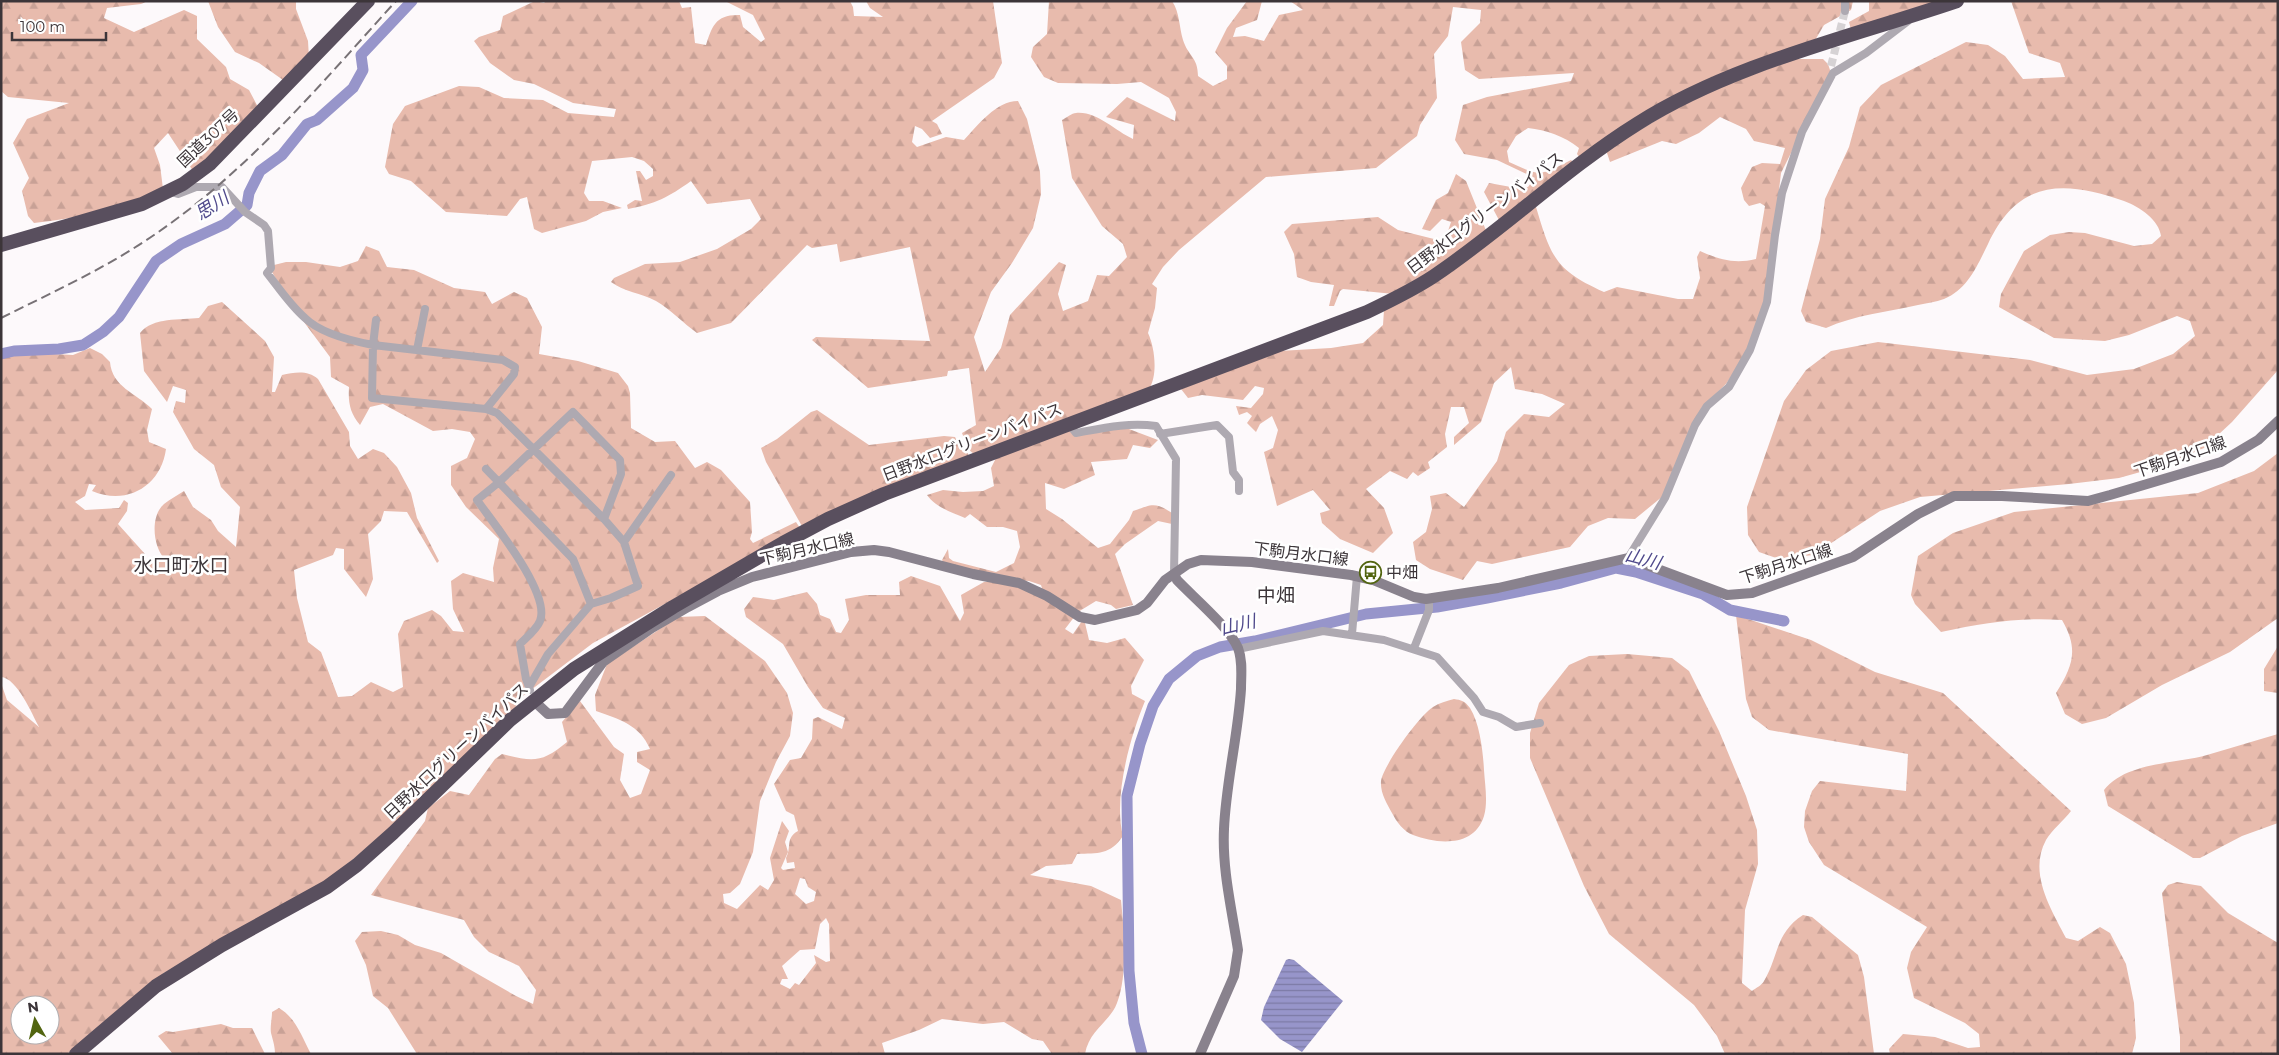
<svg xmlns="http://www.w3.org/2000/svg" width="2279" height="1055" viewBox="0 0 2279 1055" font-family="Montserrat,'Noto Sans JP',sans-serif">
	<style>
		.forest { fill: url(#forest-firs); fill-rule: evenodd }
		.water { fill: url(#water-rules) }
		.lines { fill: none; stroke-linecap: round; stroke-linejoin: round }
		.river { stroke: #9795ca; stroke-width: 11 }
		.street-tunnel { stroke: #d6d2d4; stroke-width: 8; stroke-dasharray: 8 4; stroke-linecap: butt }
		.street { stroke: #aea9b1; stroke-width: 8 }
		.secondary { stroke: #89828d; stroke-width: 10 }
		.highway { stroke: #594f5e; stroke-width: 14 }
		.rail { stroke: #787276; stroke-width: 2; stroke-dasharray: 10 5; stroke-linecap: butt }
		.labels { text-anchor: middle; dominant-baseline: central; stroke-width: 5; stroke-linejoin: round; paint-order: stroke }
		.street-label { font-size: 16px; fill: #3c3539; stroke: #fff }
		.poi-label { font-size: 16px; fill: #3c3539; stroke: #fff; text-anchor: start }
		.water-label { font-size: 18px; font-style: italic; fill: #504a8c; stroke: #fff }
		.quarter-label { font-size: 19px; fill: #3c3539; stroke: #fff }
	</style>
	<defs>
		<pattern id="forest-firs" width="22" height="20" patternUnits="userSpaceOnUse" patternTransform="scale(1.25)"><rect width="22" height="20" fill="#e8bbad"/><path d="M5 1l3.5 6h-7zM16 11l3.5 6h-7z" fill="#c8a196"/></pattern>
		<pattern id="water-rules" width="6" height="5" patternUnits="userSpaceOnUse" patternTransform="scale(1.25)"><rect width="6" height="5" fill="#9795ca"/><path d="M0 2.5h6" fill="none" stroke="#7c7aa5"/></pattern>
	</defs>
	<rect width="100%" height="100%" fill="#fdf9fb"/>
	<path class="forest" d="M1,1h147l-7,3 -34,4 -3,10 30,14 50,-22 13,6v23l29,28 4,12 19,11 10,19 -66,62 -25,-38 -14,15 6,17 3,24c-41,17 -85,30 -129,34l-6,-7 -6,-25 7,-13 -16,-35 14,-24 42,-16 -61,-6 -7,-6z
		M208,1h88v8l12,32 1,17 -26,22 -24,-17 -24,-11 -17,-25z
		M535,1l9,2 2,-2h133l3,7 9,-1 4,36 11,2c6,-19 10,-31 34,-30l3,12 18,15 4,-3 -12,-24 -28,-14h125l3,6 1,9 29,1 -13,-9 -4,-7h127l9,62 -8,15 -62,43 5,3 5,10 -12,4 -8,-9 -7,-3 -3,16 5,5 29,-10 18,3c14,-15 32,-39 54,-39l9,18 13,53 1,22 -8,34 -21,35 -21,29 -17,45 11,35 16,-24 9,-33 49,-53 7,3 -8,29 5,17 25,-10 9,-26 12,1 18,-19 -4,-13 -21,-18 -30,-48 -10,-58c4,-2 10,-7 14,-7 21,-2 39,18 57,26l1,-14 -28,-8 21,-20 48,24 1,-9 -7,-14 -28,-16 -24,2 -59,-1 -14,-6 -13,-20 2,-10 14,-13 2,-33h123c8,12 7,26 11,39 5,16 15,17 15,36l15,10 14,-7v-13l-12,-14 12,-24 20,-27h15l-5,19 -21,8 -3,9 12,-1 19,5 15,-26 24,-5 -13,-9h563l-2,9 -27,15 -10,17 -34,13 -200,103 -3,-4 2,-6c-15,-12 -33,-18 -51,-20l-12,8 -9,15 2,11c33,15 30,14 62,-2l3,3 -74,59 -16,-30 5,-9 33,6 6,-2 7,-9 -38,-18 -33,-6 -9,-14 8,-35 24,-8 84,-16 3,-8 -95,6 -14,-9 -4,-28 19,-19 1,-13 -28,-3 -5,29 -14,18 3,44 -17,27 -3,11 -41,32 -110,9 -87,73 -16,17 -11,17 5,4 -2,20 -7,25c7,15 10,42 1,56l-174,66 -7,-6 -6,-16 14,-8 -7,-57 -21,3 -1,5 -79,12 -56,-48 4,-3 114,4 -20,-94 -70,15 -3,-18 -25,4 -5,-3 -76,78 -34,10c-14,-10 -27,-24 -41,-32 -15,-8 -32,-9 -45,-19l3,-4 31,-14 35,-2 37,-13 34,-20 10,-10 -11,-20 -43,5 -16,-23c-22,16 -36,23 -63,28l-1,-4 8,-5 7,1 -6,-30h4l6,9 7,-4v-7l-9,-8 -12,-4 -40,4 -8,32 5,8h14l19,7 -19,4 -17,9 -44,12 -8,-4 -7,-32 -7,2 -13,17 -61,-4 -35,-31 -22,-7 -4,-7 8,-43 12,-18 54,-20 20,1 25,11 39,2 25,13 46,4 2,-8 -43,-6 -39,-19 -20,-4 -24,-17 -16,-22 5,-4 21,-7 3,-14z
		M1869,1h68l-86,29 -2,-8 20,-11z
		M2011,1h267v369l-46,52 -28,26 -42,18 -43,12 -50,6 -149,13 -40,14 -67,44 -34,4 -20,-7 -11,-17 -1,-28 37,-106 22,-31 25,-19 47,-9 152,18 57,15 47,-6 39,-15 22,-18 -5,-15 -13,-5 -48,19 -24,6 -51,-3 -55,-31 2,-13 23,-43 26,-16 19,-3 16,1 49,13 18,-2 9,-8c-2,-16 -21,-29 -37,-35 -60,-21 -106,-22 -136,43 -11,22 -20,45 -44,55 -8,3 -18,4 -26,6 -31,7 -63,10 -92,23l-20,-6 -5,-11 19,-72 5,-40 24,-52 11,-40 21,-22 85,-43 22,3 17,11 18,23 42,-2 -5,-14 -31,-10z
		M1794,59h29l5,5 3,9 -50,100 -16,134 -23,53 -16,24 -24,23 -39,89 -28,23 -27,-1 -20,8 -18,21 -78,17 -15,-3 -14,19 -33,-11 -14,-9 -3,-18 13,-10 6,-23 -2,-13 16,-3 18,14 33,-46 9,-29 18,-18 25,3 16,-13 -23,-10 -27,-5 -4,-22 -17,16 -13,39 -27,23v-8l15,-14 -5,-16h-13l-6,27 2,13 -19,15 2,6 -12,8 -5,-4 -6,7 -17,-8 -24,18 18,19 9,25 -20,20 -33,-14 -18,-16 -2,-10 10,-3 -17,-20 -36,16 -13,-54 9,-4 5,-18 -6,-14 -12,8 -4,8 -9,-9 5,-7 -5,-4 -8,3 -3,-9 15,2 12,-14 1,-6 -9,-2 -12,14 -41,-5 -14,3 -7,-9 98,-38 52,-3 32,-5 20,-18 1,-15 147,-104 5,1c15,50 19,63 68,85l13,-5 61,12h15l7,-21 -3,-21 3,-6c20,9 35,13 56,8l9,-53 -5,-3 -11,3 -5,-6 -3,-12 11,-21 10,-4 18,1 5,-16 -31,-7 -8,-12 -26,-12 -21,16 -23,11 -14,-3 -52,21 -4,-12 91,-54z
		M1456,174l10,7 21,52 -64,45 -29,16 -51,-5 -3,2 -6,15h-5l5,-21 -23,-3 -14,-5 -3,-23 -10,-22 8,-8 86,-7 20,13 44,11 4,8 10,-6 -8,-12 3,-9 -9,-3 -12,12 -8,-2 14,-29 12,-7z
		M366,246l13,5 8,16 27,3 40,18 31,4 7,12 22,-12 13,6 15,29 -3,27 39,7 40,12 10,13 2,7 1,35 24,14 20,-1 20,27 12,-6 14,8 29,32 2,30 -2,7 3,4 43,-21 4,6 -45,27 -162,88 -70,53 -8,12 -129,125 -69,55 -153,85 -97,81h-66v-371l6,17 32,27c-7,-13 -22,-49 -38,-50v-321l16,-4 56,3 17,-7 12,6 8,8c2,25 26,31 42,47l-5,21 2,12 17,7c-5,37 -39,57 -74,42l4,-6 -7,-1 -4,12 -10,6 10,8 34,-2 5,-8 4,3 -1,8 -9,13 27,30 -2,8 6,3 15,-7c-11,-12 -14,-42 0,-54 6,-5 14,-9 20,-13l9,16 18,13 7,11 18,16 4,-40 -19,-20 -7,-22 -20,-16 -21,-37 3,-11 9,2 1,-13 -13,-4 -6,16 -23,-31 -4,-38c13,-16 40,-13 59,-15l9,-12 14,-4 43,39 9,16 -2,35h3l7,-17c13,-3 26,-5 36,4l31,53 1,14 8,13 15,-10 11,4 13,14 14,26 6,25 22,43 -2,2 -30,-51 -23,-1 -3,10 -13,13 5,45 -7,18 -22,-28v-20l-8,-1 -3,7 -39,15 3,28 11,44 13,10 17,45 14,-1 19,-14 22,10 10,-5 -5,-53 6,-13 28,-11 9,6 12,15 11,1 -11,-23 -2,-28 12,-8 31,9 -1,-14 6,-29 -33,-32 -15,-22v-19l16,-8 8,-19 -5,-7 -18,-3 -19,2 -50,-27 -13,3 -10,18c-10,-12 -12,-22 -11,-38l-18,-10 -1,-20 -38,-51 -20,-34 2,-7 12,-3h20l34,5 18,-6zM20,1005h30v30h-30z
		M817,410l52,35 75,-9 11,1 7,14 5,1 3,6 -167,70 -37,-66 -5,-14 16,-9 34,-27z
		M1121,426l37,14 -8,8 -17,-3 -6,14 -36,3 4,13 -31,14 -19,-6 1,26 16,10 36,29 12,-4 19,-24 4,-9c18,-6 21,-10 39,2v11l-14,-3 -33,23 -10,10 18,51 -17,4 -5,-4 -15,-4 -18,11 -13,17 8,5 9,-13 3,2 4,17 18,3 18,-5 19,22 -13,26 1,8 13,7c-15,36 -32,97 -22,135 -13,19 -25,17 -46,18l-5,10 -26,2 -16,9 61,11 30,14c3,31 7,74 -4,103 -7,19 -28,27 -32,51h-33l-9,-13 -11,-2 -28,-17 -21,2 -41,-5 -23,11 -37,13 3,11h-468l-29,-46 -15,-12 -7,-31 -11,-24 7,-9 19,-1 17,4 17,10 26,8 75,43 17,8 3,-14 -17,-24 -30,-14 -15,-15 -10,-17 -93,-25 54,-74 3,-13 22,-17 19,4 26,-36 7,-5c31,8 40,9 65,-12l-5,-20 18,-21 34,46 10,7 -4,26 10,18 11,-4 9,-24 -13,-8v-10l13,-3c-10,-24 -31,-30 -54,-38l-1,-16 12,-31 71,-47 27,-1 60,45 22,32 6,20 -3,23 -14,26 -16,39 -7,51 -13,32 -10,9 -7,1 1,9 13,6 23,-24 8,5 6,-10 -4,-22 12,-37 7,10 -4,11 3,10 -7,16 2,2 12,-2 -1,-6 -7,1 -1,-5c6,-11 -1,-20 12,-27l-4,-16 -8,-4 -12,-27 16,-24 11,-2 11,-19 1,-20 5,-2 24,12 3,-11 -22,-10 -15,-21 -25,-43 -37,-27 -2,-8 9,-12 21,3 33,-8 10,12 3,11 10,4 6,13 5,1 8,-13 -4,-21 21,-4h34l-1,-13 12,-6 29,10 20,35 4,-8 -3,-18 23,-13h14l44,6 -1,-3 -12,-4 -12,-1 -73,-17 -2,-3 6,-11 1,9 4,3 43,11 18,-9 6,-16 -3,-16 -14,-4h-16l-17,-13 -5,4c-12,-5 -30,-11 -38,-23l16,-5 20,2 20,-1 11,-5 -3,-18 6,-12 59,-25h31zM800,878l5,1 3,8 8,5 -2,9 -8,3 -11,-10zM826,918l3,6 1,37 -4,1 -12,-7 2,8 -17,22 -4,-2 -5,6 -10,-5 2,-5h6l-6,-13 18,-16 15,-1 5,-25z
		M2278,453v165l-48,34 -68,33 -56,33 -24,6 -17,-10 -9,-21c17,-27 23,-44 6,-73 -44,-3 -78,3 -121,12l-26,-28 -4,-9 7,-39 35,-23 61,-21 184,-19 56,-22z
		M1736,615l75,25 64,32 68,21 128,118c-7,9 -19,19 -25,29 -18,33 5,69 20,98l12,3 22,-14 10,6 16,31 8,39 2,35 -4,16h-242l-1,-5 14,-15 32,3 33,11 12,-1 -1,-13 -14,-11 -51,-25 -7,-30 4,-16 16,-25 -103,-62 -15,-23 -5,-15 1,-16 7,-20 8,-10 86,10 2,-37 -139,-24 -17,-13 -6,-18z
		M2278,646v47l-14,-2v-22z
		M1627,654l45,4 17,13 30,60 27,65 11,34 1,34 -13,46 -3,73 10,8c4,-3 10,-6 12,-10 15,-25 11,-48 39,-66l9,2 46,38 6,22 10,77h-149l-8,-18 -23,-31 -85,-71 -25,-48 -54,-128v-25l9,-30 30,-38 20,-9z
		M1454,699c7,1 11,2 16,9 10,16 13,44 14,62 1,15 4,32 0,46 -10,32 -47,28 -71,19 -9,-3 -17,-14 -21,-22 -5,-9 -12,-20 -11,-32 2,-15 38,-65 52,-74 6,-4 14,-6 21,-8z
		M2278,734v89l-36,13 -42,22h-7l-85,-52 -4,-16c22,-28 71,-26 103,-35 24,-7 47,-14 71,-21z
		M2177,882l24,4 27,27 50,30v111h-98v-17l-18,-144 6,-8z
		M279,1008c17,10 23,29 32,46h-36c0,-8 -2,-13 -4,-21 -1,-6 1,-14 1,-21z
		M221,1024l12,4h19l13,26h-92l-15,-18 8,-5 7,1z"/>
	<path class="water" d="M1289,959l5,1 49,41 -41,51 -22,-13 -19,-19 3,-13 22,-47z"/>
	<g class="lines">
		<path class="river" d="M1,354l13,-3 45,-2 24,-4 20,-13 16,-15 37,-56 25,-17 44,-20 22,-19 2,-12 11,-22 22,-16 25,-31 10,-4 36,-32 10,-18 -2,-15 51,-54
			M1142,1054l-8,-31 -5,-52 -2,-175 13,-52 13,-38 16,-27 28,-23 23,-9 35,-6 111,-27 71,-7 50,-9 74,-15 55,-15 20,4 67,22 27,16 54,11"/>
		<path class="street-tunnel" d="M1831,66l14,-55"/>
		<path class="street" d="M1845,11v-10
			M171,192l7,2 18,-7h26l23,25 19,13 4,6 3,37 -4,5c12,15 23,32 38,45 15,15 47,23 68,27l130,15 12,7 -1,7 -28,35
			M376,320l-3,25 -1,53 114,11 11,4 107,106 20,23 14,44 -27,12 -20,6 -43,50 -19,33
			M417,350l8,-41
			M1069,424l7,9c27,-5 53,-11 80,-7l20,33 -2,115
			M1160,434l57,-9 12,12 4,35 6,8v11
			M486,469l87,90 18,45
			M624,542l47,-67
			M1628,558l37,-60 30,-73 12,-19 22,-19 21,-37 17,-48 8,-67 7,-42 20,-61 31,-59 33,-20 42,-32
			M1352,634l5,-58
			M1414,648l15,-38v-11
			M1238,649l85,-18 61,9 53,17 37,41 9,14 16,5 17,10 24,-4
			M530,690l-4,-11 -6,-35c6,-6 17,-15 20,-23 11,-27 -46,-97 -63,-121l21,-17 75,-71 47,48 1,14 -17,45"/>
		<path class="secondary" d="M1174,574l3,6c16,17 52,47 61,68 5,13 3,27 3,41 -3,47 -15,93 -17,140 -2,41 8,81 14,121l-4,26 -34,78
			M534,701l14,13 17,-1 38,-51 49,-34 36,-21 30,-16 34,-14 99,-25 23,-2 15,2 84,22 46,9 28,13 33,21 15,3 42,-10 10,-7 18,-23 23,-16 13,-4 51,2 99,13 22,5 41,17 12,2 72,-11 130,-30 99,37 25,-2 101,-36 65,-43 36,-18h48l86,5 22,-6 111,-33 37,-22 20,-19"/>
		<path class="highway" d="M1,245l141,-41 41,-20 27,-20 158,-163
			M76,1054l80,-68 66,-41 105,-58 30,-22 36,-32 117,-113 64,-51 99,-62 110,-64 45,-24 56,-25 483,-182c23,-11 46,-22 67,-36 70,-47 131,-107 203,-152 94,-60 214,-87 320,-123"/>
		<path class="rail" d="M1,318c52,-26 105,-50 153,-83 94,-64 166,-150 242,-234"/>
	</g>
	<defs>
		<symbol id="bus-ring" viewBox="-11 -11 22 22"><circle r="9.5" fill="#fff" stroke="#526510" stroke-width="1.5"/><path d="M-5-6H5V4H4V6H2V4H-2V6H-4V4H-5ZM-3.5-4V0h7V-4ZM-3.5 1.2v1.5H-2V1.2ZM2 1.2v1.5H3.5V1.2Z" fill="#526510"/></symbol>
	</defs>
	<g fill-rule="evenodd">
		<use href="#bus-ring" x="1358" y="560" width="25" height="25"/>
	</g>
	<g class="labels">
		<g class="street-label">
			<text transform="translate(208 138) rotate(-43)">国道307号</text>
			<text transform="translate(1485 213) rotate(-37)">日野水口グリーンバイパス</text>
			<text transform="translate(972 442) rotate(-21)">日野水口グリーンバイパス</text>
			<text transform="translate(2180 457) rotate(-19)">下駒月水口線</text>
			<text transform="translate(807 549) rotate(-13)">下駒月水口線</text>
			<text transform="translate(1301 554) rotate(7)">下駒月水口線</text>
			<text transform="translate(1786 564) rotate(-18)">下駒月水口線</text>
			<text transform="translate(456 751) rotate(-43)">日野水口グリーンバイパス</text>
		</g>
		<g class="poi-label">
			<text x="1386" y="572">中畑</text>
		</g>
		<g class="water-label">
			<text transform="translate(212 206) rotate(-33)">思川</text>
			<text transform="translate(1643 559) rotate(15)">山川</text>
			<text transform="translate(1238 625) rotate(-13)">山川</text>
		</g>
		<g class="quarter-label">
			<text x="181" y="565">水口町水口</text>
			<text x="1276" y="595">中畑</text>
		</g>
	</g>
	<rect width="2279" height="1055" fill="none" stroke="#3c3539" stroke-width="5"/>
	<g transform="translate(35 1020) rotate(352)"><circle r="24" fill="#ffffff" stroke="#b1aeb0"/>
	<path d="M0-4L9 19L0 12L-9 19Z" fill="#526510"/>
	<text y="-8" font-size="14" font-weight="bold" text-anchor="middle" fill="#3c3539">N</text>
	</g>
	<path d="M12 32v8h94v-8" fill="none" stroke="#3c3539" stroke-width="2.5"/>
	<text x="20" y="32" font-size="15" fill="#3c3539" stroke="#ffffff" stroke-width="4" paint-order="stroke">100 m</text>
</svg>
